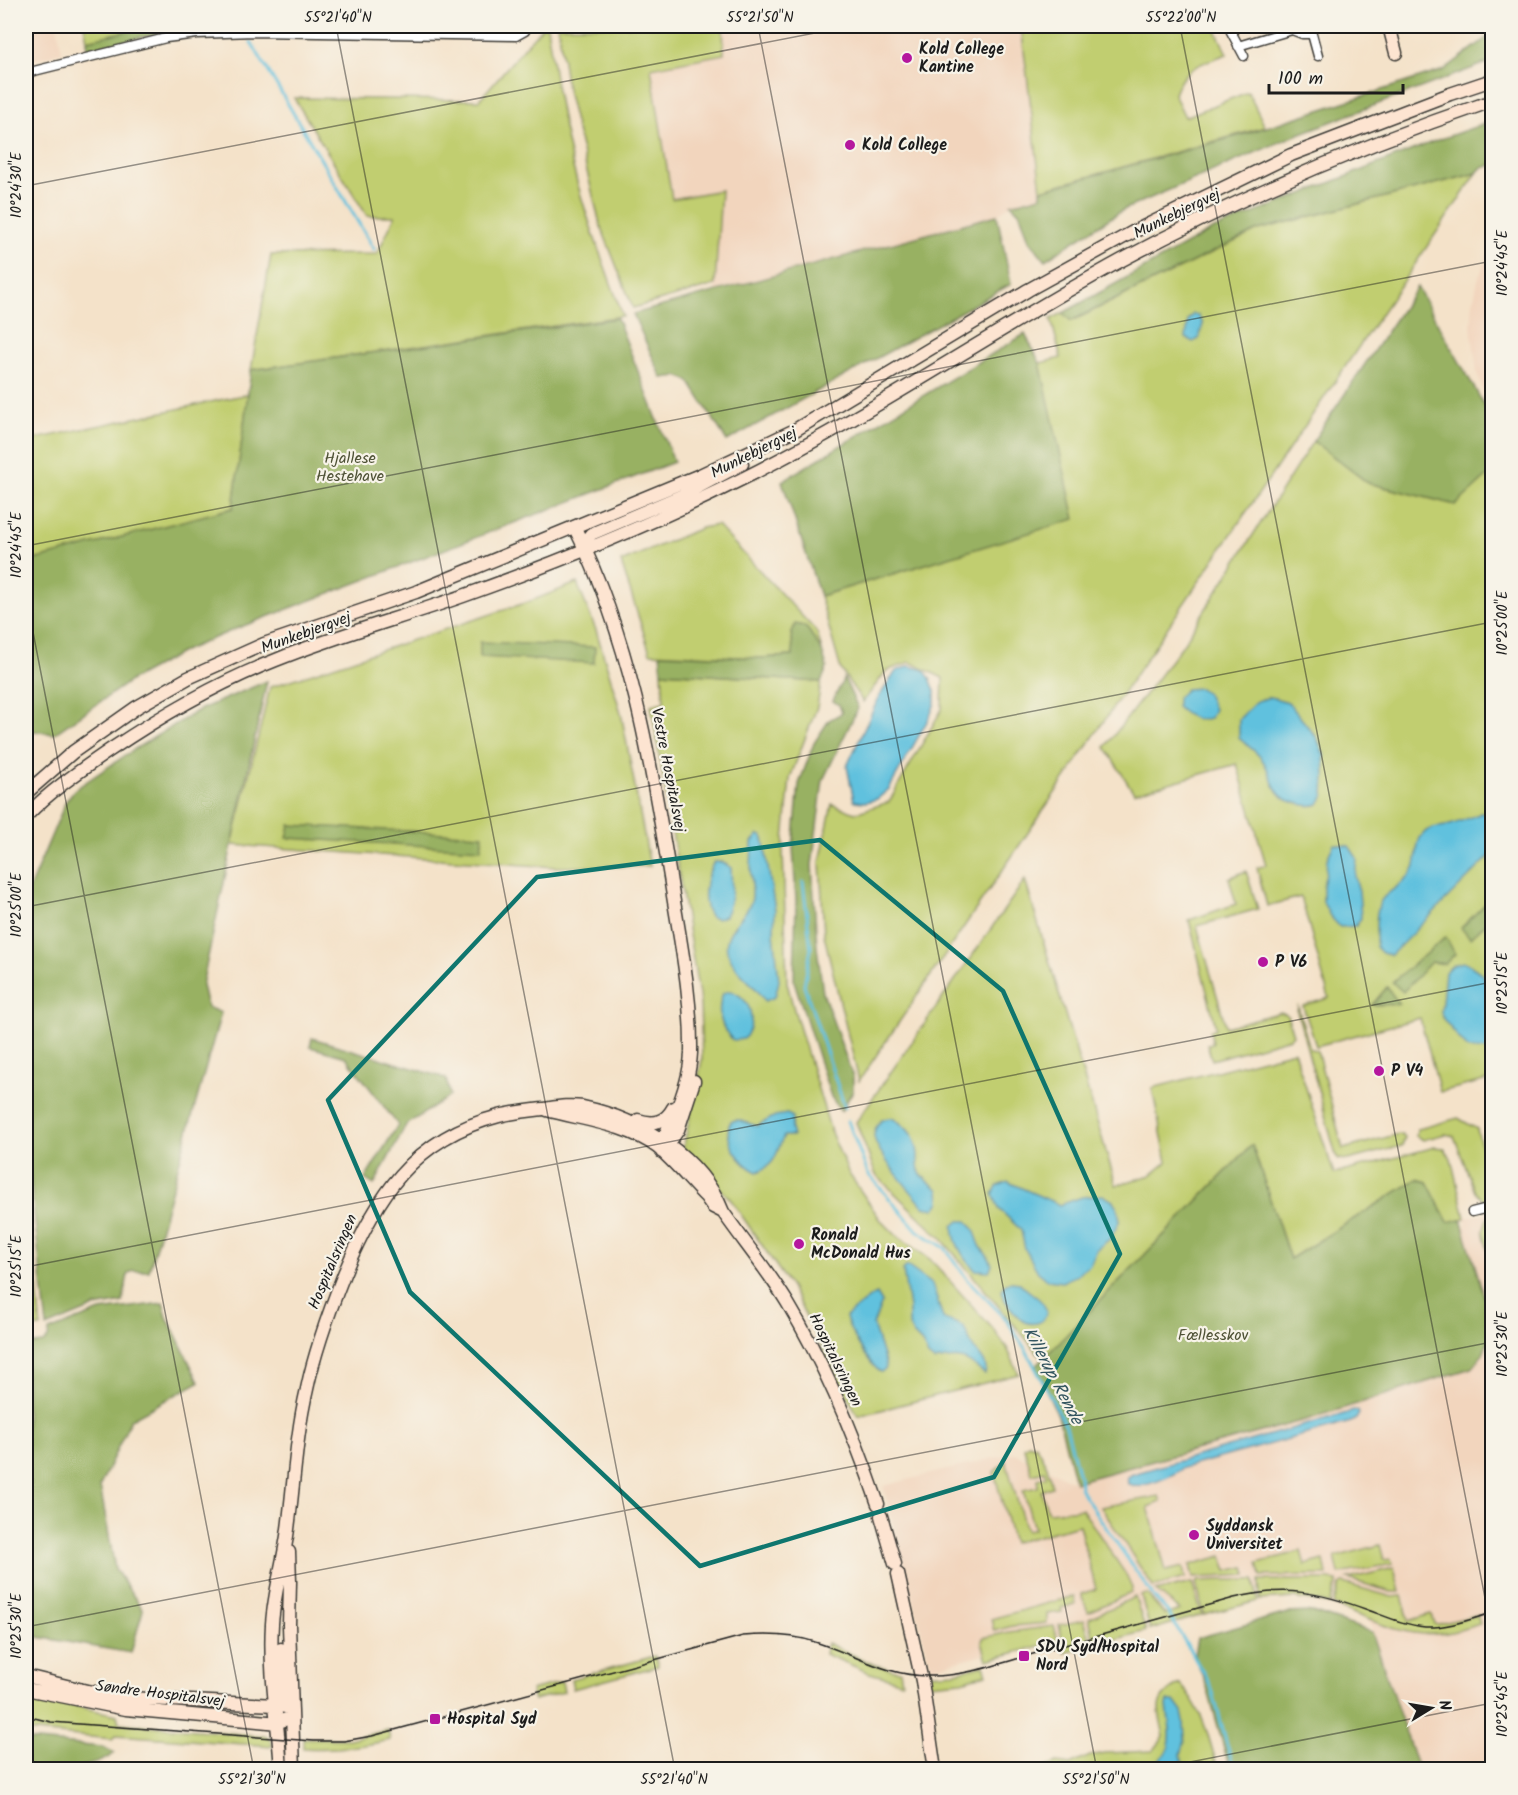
<svg xmlns="http://www.w3.org/2000/svg" width="1518" height="1795" viewBox="0 0 1518 1795" font-family="Kalam,sans-serif">
	<style>
		.built { fill: #f2d5bd }
		.green { fill: #c1ce70; stroke: #6e7546; stroke-width: 1.5 }
		.forest { fill: #98b162; stroke: #5a663f; stroke-width: 1.5 }
		.water { fill: #60c1de; stroke: #3e6e7d; stroke-width: 1.5 }
		.lines { fill: none; stroke-linecap: round; stroke-linejoin: round }
		.stream { stroke: #60c1de; stroke-width: 3 }
		.street-casing { stroke: #3c3a36; stroke-width: 11 }
		.secondary-casing { stroke: #3c3a36; stroke-width: 15 }
		.street { stroke: #fff; stroke-width: 8 }
		.secondary { stroke: #fde4d1; stroke-width: 12 }
		.tram { stroke: #1c1c1c; stroke-width: 1.5 }
		.marked { fill: none; stroke: #0f766e; stroke-width: 4.5; stroke-linejoin: round }
		.ticks { fill: none; stroke: #1c1c1c; stroke-width: 1.5; stroke-opacity: 0.45 }
		.poi-dot { fill: #b5179e; stroke: #f7f3e8; stroke-width: 2 }
		.labels { text-anchor: middle; dominant-baseline: central; stroke-width: 4.5; stroke-linejoin: round; paint-order: stroke }
		.poi-label { font-size: 16px; font-weight: bold; fill: #1c1c1c; stroke: #f7f3e8; text-anchor: start }
		.street-label { font-size: 16px; fill: #1c1c1c; stroke: #f7f3e8 }
		.park-label { font-size: 16px; fill: #4e5135; stroke: #f7f3e8 }
		.water-label { font-size: 18px; font-style: italic; fill: #345660; stroke: #f7f3e8 }
		.neatline { fill: none; stroke: #1c1c1c; stroke-width: 2 }
		.ticks-label { font-size: 15px; text-anchor: middle; fill: #1c1c1c }
	</style>
	<rect width="100%" height="100%" fill="#f7f3e8"/>
	<filter id="ink" filterUnits="userSpaceOnUse"><feTurbulence type="fractalNoise" baseFrequency=".0167" numOctaves="2"/><feDisplacementMap in="SourceGraphic" scale="12" xChannelSelector="R" yChannelSelector="G"/><feConvolveMatrix kernelMatrix="1 2 1 2 8 2 1 2 1" color-interpolation-filters="sRGB"/></filter>
	<filter id="wash" filterUnits="userSpaceOnUse"><feTurbulence type="fractalNoise" baseFrequency=".008" numOctaves="4" result="noise"/><feDisplacementMap in="SourceGraphic" scale="24" xChannelSelector="R" yChannelSelector="G"/><feGaussianBlur stdDeviation="1.35" result="paint"/><feColorMatrix in="noise" values="0 0 0 0 0 0 0 0 0 0 0 0 0 0 0 0 0 1.4 0 .05"/><feComposite in="paint" operator="in"/></filter>
	<g filter="url(#wash)">
		<rect width="100%" height="100%" fill="#f4e2c9"/>
		<path class="built" d="M26,26h31l5,26 -36,10z
			M723,26h298l21,170 -31,8 -14,11 -282,76 6,-101 -49,9 -21,-131 73,-14z
			M1492,245v169l-15,-41 -6,-47 2,-23 5,-23z
			M1492,1211v558h-74l-58,-176 -80,-9 -129,26 -220,58 -48,-182 131,-33 61,29 415,-147 -2,-26 -25,-83 4,-2 -2,-6z"/>
		<path class="green" d="M84,26h67l-64,14z
			M543,26h4c7,47 14,94 26,141 13,51 32,100 50,149l-372,54 20,-115 106,-1 18,-38h-28l-73,-118 185,2z
			M558,26h165l1,28 -73,14 21,131 49,-9 -6,95 -82,23 -33,-84 -33,-134z
			M1021,26h193l13,28c-26,10 -43,12 -53,40l11,23 63,-25 17,35 -224,63z
			M1477,173l-618,908 -35,-146 -4,-73 12,-58 23,9 34,-11 53,-93 1,-31 -33,-16 -24,9 -23,31 -22,-32 -21,-74 254,-77 -34,-156 21,-5 -10,-39 12,-6 9,8 186,-91z
			M248,394l-15,114 -207,54v-121z
			M1313,441l55,42 87,22 37,-33v607l-52,13 -20,-74 -104,28 -13,-40 26,-8 -28,-101 -34,9 -10,-38 9,-3 -29,-101 -103,29 -29,-46 77,-101z
			M717,525l100,107 5,19 -18,-25 -12,7 1,23 -32,2 -111,-5 -29,-91 80,-34z
			M577,583l19,47 25,83 29,153 -95,1 -323,-22 38,-158 258,-85z
			M662,672l159,10 -4,25 -27,71 -7,73 4,132 6,23 39,129 17,39 31,45 17,17 34,24 62,69 14,19 12,26 -161,42 -68,-130 -59,-86 -48,-51 19,-89 -2,-59 -49,-296 13,-3z
			M1246,871l12,38 -61,17 29,101 55,-15 6,3 6,20 -3,3 -78,22 -5,-16 6,-1 -3,-12 6,-3 -27,-108 47,-16 -7,-26z
			M1025,880l91,305 35,-10 16,-13 -15,-74 142,-37 40,123 101,-27 9,1 7,10 14,60 -17,5 -21,-41 -10,-3 -127,80 -38,-114 -209,214 -102,-121 -65,-63 -20,-53z
			M1298,1007l12,42 7,1 26,99 56,-15 6,3 -3,9 -54,14 -9,-1 -3,-3 -39,-145z
			M1458,1118l19,11 15,61v9c-8,2 -12,-1 -17,-7l-21,-56 -9,-2 -22,6 -7,-4 2,-7z
			M1492,1216v51l-9,-36 4,-12z
			M30,1224l11,103 -15,1v-99z
			M1028,1444l8,2 11,20 5,21 -11,4 7,21 34,-3 43,64 7,15 -1,5 -43,19 -7,-18 15,-5 -17,-64 -66,18 -19,-71 12,-11 20,70 8,-2 -11,-39 15,-3 -1,-8 9,-2 -1,-6 -13,3 -8,-27z
			M1159,1496l2,6 -13,5 18,64 17,-4 2,11 -32,9 -52,-80z
			M1380,1545l4,15 7,-1 2,5 -54,10 -4,-17z
			M1301,1551l4,14 19,-5 3,15 -66,1 -3,-13z
			M1222,1556l5,15 18,-4 2,8 -54,3 -3,-13z
			M1394,1568l6,24h-9l-43,-13z
			M1220,1580h34l4,21 -54,14 -8,-32 2,-2z
			M1259,1580h69l9,1v3l-7,20 -36,-6 -34,2z
			M1192,1583l10,32 -52,15 -9,-35 6,-1 18,21 15,-5 -24,-19z
			M1343,1583l49,14 10,-1 7,25 22,-7 3,10h5l38,-9 3,9c-13,4 -27,9 -41,10 -37,3 -73,-16 -106,-29l7,-20z
			M1074,1596l2,8 -15,4 1,4 -15,2v9l-34,3 -19,5 -3,-12z
			M1135,1597l11,34 -51,14 -6,-27z
			M1084,1620l8,25 -27,8 -6,-28z
			M1054,1626l4,15 -71,19 -5,-18 1,-4 26,-6z
			M827,1643l48,22 25,6 2,11 -32,-9 -45,-19z
			M655,1656l3,10 -85,23 -2,-10z
			M984,1665l3,9 -25,7 -32,3 -2,-10 27,-2z
			M562,1682l2,10 -30,8 -3,-10z
			M1180,1684c23,24 29,55 38,85l-179,1 18,-7 13,2 20,-9 15,-3 48,-2 11,-14c-5,-28 -13,-38 16,-53z
			M26,1696l91,19 2,8 145,13 6,3 3,7 -157,-11 -4,4 -86,-8z
			M388,1730l2,10c-30,7 -57,10 -87,8v-10l46,1z"/>
		<path class="forest" d="M151,26h63l-25,1 -102,22v-9z
			M1492,34v27l-196,74 -173,75 -78,50 -16,-20 -9,-27 -9,-9 30,-8v-6l207,-57 196,-63z
			M1492,121v44l-12,4 -3,4 -219,57 -187,91 -8,-8 149,-83 223,-89z
			M997,215l14,69 -284,157 -38,-60 -11,-5 -16,2 -29,-64z
			M1417,287l75,132v53l-36,33 -88,-22 -55,-42z
			M617,318l57,144 -436,166 -52,22 -53,29 -79,55 -28,-4v-168l207,-54 18,-138z
			M1025,334l15,29 35,156 -255,77 -38,-115z
			M795,624l9,2 5,5 13,20 5,17 -6,14 -159,-10 -2,-18 101,4 32,-2 -1,-23z
			M480,642l115,5 -1,16 -114,-6z
			M844,678l14,30 -35,72 -11,85 5,82 6,46 30,84v14l-12,20 -10,-14 -37,-116 2,-80 -3,-54 6,-63 15,-41 15,-23 13,-7 -3,-8 -6,-4z
			M267,681l-65,304 5,22 14,6 -72,258h-16l-5,3 -5,28 -28,5 -48,20 -21,-184v-247l40,-95 8,-11 61,-41 64,-39z
			M290,825l193,10 -2,14 -194,-11z
			M1490,899l2,3v16l-22,20 -9,-10z
			M1446,937l9,17 -10,10 -14,-2 -28,30 -11,-10z
			M1387,987l12,17 -27,1z
			M312,1038l134,40 4,18 -44,29 -32,60 -9,-6 33,-54 -52,-68 -36,-10z
			M1252,1145l38,114 127,-80 10,3 21,40 13,-3 27,90 2,26 -7,19 -12,14 -162,51 -234,63 -17,-67 -23,-48z
			M163,1303l4,14 32,65 -68,37 -31,67 15,83 28,41 -12,43 -105,-18v-290l17,-2 5,-5 1,-7 51,-20z
			M1312,1612l60,20 46,137h-188l-23,-82 -13,-32 3,-17 90,-25z
			M26,1740l76,7 13,6c-23,18 -62,17 -89,16z"/>
		<path class="water" d="M1193,314l5,1 5,9 -4,15 -6,3 -7,-4 2,-18z
			M909,666l15,4 6,8 5,13v12l-5,13 -41,73 -12,10 -11,3 -12,-1 -7,-35 33,-71 16,-24z
			M1200,688l7,6 7,15 -4,9c-15,3 -22,-1 -33,-11v-9l9,-9z
			M1271,697l17,5 29,36 7,17 1,20 -1,20 -5,9c-9,3 -14,1 -23,-1 -25,-6 -21,-23 -33,-42 -5,-9 -17,-16 -24,-23v-19l18,-18z
			M1481,813l11,1v40l-101,101 -9,-2 -6,-6c1,-14 -3,-39 8,-50 10,-10 24,-15 30,-29 5,-11 0,-26 10,-35 8,-8 17,-5 26,-8 10,-3 21,-8 31,-12z
			M758,835l4,1 2,6 11,68 -1,22 5,49 -4,16 -10,4c-10,-18 -28,-25 -37,-47 -8,-21 16,-34 23,-52 3,-9 0,-23 0,-33 0,-9 1,-18 1,-27z
			M1334,844l15,2 8,12 -2,19 4,14 2,27 -5,8 -16,1 -10,-11 -7,-14v-16l3,-14 1,-13z
			M714,862h9l8,6c1,17 2,32 -6,48l-8,3 -6,-2c-11,-14 -6,-40 3,-55z
			M1463,962c29,13 28,26 26,54l3,4v30l-24,-1 -24,-29 -3,-7 4,-41 8,-7z
			M730,991c22,7 27,31 14,48l-11,1c-13,-12 -17,-31 -10,-47z
			M787,1114l6,3 -2,12 2,7h-9c-9,17 -6,28 -27,36 -16,-7 -36,-34 -26,-51l7,-1 19,6 18,-10z
			M892,1118c15,8 25,19 26,37 0,6 -1,14 3,19 4,6 13,11 18,16l1,12 -5,7 -11,-2c-12,-15 -47,-52 -50,-71 0,-7 4,-12 8,-17z
			M1008,1182l52,23 22,-8 21,-2 10,6 4,6 3,13 -9,18 -14,11 -7,16 -15,11 -13,6 -14,-2 -10,-8 -13,-23 -4,-19 -22,-21 -6,-15 4,-8z
			M959,1221h8c8,9 8,11 12,22 3,9 11,13 13,22l-3,6 -14,-1c-12,-13 -21,-26 -22,-44z
			M907,1266l25,18 11,34c6,4 15,4 21,10 3,5 5,12 8,17 6,11 17,16 13,29 -5,-3 -8,-6 -12,-9 -13,-10 -24,-6 -39,-4l-6,-5 -6,-13 -9,-9 -4,-8v-18l-6,-38z
			M1012,1282l8,1c7,9 19,13 24,22 8,15 -9,23 -21,16 -5,-3 -9,-10 -13,-14 -7,-9 -12,-14 -4,-24z
			M877,1294l5,8 -9,23 12,37 1,6 -5,4c-11,-6 -33,-43 -35,-55 8,-7 22,-20 31,-23z
			M1354,1411h4l1,3 -3,5 -5,3 -168,46c-12,9 -41,22 -55,16l-1,-7 6,-3z
			M1168,1701h6l8,11 2,9 1,20 -4,13 3,15h-28c3,-14 7,-10 12,-20 5,-13 0,-30 -1,-44z"/>
		<g class="lines">
			<path class="stream" d="M251,42l123,207
				M803,882l8,67 -7,36 41,123
				M848,1121l20,53 50,57 27,17 22,31 39,40 20,31 40,76 13,50 1,11 5,10 69,100 13,14 44,75 23,84"/>
		</g>
	</g>
	<g filter="url(#ink)">
		<g class="lines">
			<defs>
				<path id="street" d="M1228,26l16,30
					M1238,46l54,-16 10,4h10l6,22
					M26,73l140,-35 31,-4 56,-2 263,4 9,-5 3,-5
					M1472,1212l20,-5"/>
				<path id="secondary" d="M1389,26l7,27
					M575,528c55,111 75,228 95,349 9,58 22,117 21,176 -1,21 -8,42 -16,61 -6,15 -13,21 -13,38
					M586,551l1,-12 4,-5 92,-39 59,-31
					M26,793l47,-41 64,-45 51,-29 76,-34 152,-52 284,-117 95,-45 233,-140 105,-58 158,-77 159,-61 42,-14
					M26,816c24,-25 55,-46 84,-66 52,-35 107,-67 166,-90 61,-25 125,-42 187,-64 96,-34 190,-72 281,-118 130,-65 250,-148 378,-218 118,-63 243,-116 370,-159
					M547,1110c36,10 80,14 110,37 18,15 33,34 49,50l7,10 10,5
					M638,1120c15,5 27,3 35,-12
					M664,1150l14,-20 16,-49
					M881,1516l14,48
					M289,1552l1,30 -1,43 5,145
					M898,1574l24,107 13,89
					M281,1649l2,51
					M26,1676l61,15 41,7 148,7 15,3
					M26,1689l100,20 142,13 9,1 14,-6
					M281,1770c-3,-49 -12,-98 -9,-146 2,-32 12,-63 16,-95 6,-46 8,-94 19,-140 8,-39 22,-77 37,-115 32,-77 69,-136 155,-158 15,-4 29,-5 44,-7 15,-2 26,-4 40,-2 57,12 118,49 140,105 21,30 45,59 64,90 38,63 67,132 91,202"/>
			</defs>
			<use href="#street" class="street-casing"/>
			<use href="#secondary" class="secondary-casing"/>
			<use href="#street" class="street"/>
			<use href="#secondary" class="secondary"/>
			<path class="tram" d="M26,1716l25,6 263,19h30l28,-5 371,-100c24,-2 48,-2 72,6 39,12 71,34 113,34 38,1 76,-14 112,-24 64,-18 129,-36 194,-54 51,-13 85,-6 134,12 19,7 37,15 57,17 23,1 46,-8 67,-14"/>
		</g>
	</g>
	<path class="marked" d="M820,840l183,151 117,263 -126,223 -294,89 -290,-274 -82,-192 209,-223z"/>
	<path class="ticks" d="M336,26l339,1744M758,26l339,1744M1180,26l312,1608M26,186l825,-160M26,546l1466,-285M26,596l228,1174M26,907l1466,-285M26,1267l1466,-285M26,1627l1466,-285M1149,1770l343,-67"/>
	<g class="poi-dot">
		<circle cx="907" cy="58" r="6"/>
		<circle cx="850" cy="145" r="6"/>
		<circle cx="1263" cy="962" r="6"/>
		<circle cx="1379" cy="1071" r="6"/>
		<circle cx="799" cy="1244" r="6"/>
		<circle cx="1194" cy="1535" r="6"/>
		<rect x="1018" y="1650" width="12" height="12" rx="3"/>
		<rect x="429" y="1713" width="12" height="12" rx="3"/>
	</g>
	<g class="labels">
		<g class="poi-label">
			<text x="919" y="49">Kold College<tspan x="919" dy="18">Kantine</tspan></text>
			<text x="862" y="145">Kold College</text>
			<text x="1275" y="962">P V6</text>
			<text x="1391" y="1071">P V4</text>
			<text x="811" y="1235">Ronald<tspan x="811" dy="18">McDonald Hus</tspan></text>
			<text x="1206" y="1526">Syddansk<tspan x="1206" dy="18">Universitet</tspan></text>
			<text x="1036" y="1647">SDU Syd/Hospital<tspan x="1036" dy="18">Nord</tspan></text>
			<text x="447" y="1719">Hospital Syd</text>
		</g>
		<g class="street-label">
			<text transform="translate(1177 214) rotate(-26)">Munkebjergvej</text>
			<text transform="translate(754 453) rotate(-27)">Munkebjergvej</text>
			<text transform="translate(306 633) rotate(-20)">Munkebjergvej</text>
			<text transform="translate(668 770) rotate(79)">Vestre Hospitalsvej</text>
			<text transform="translate(333 1262) rotate(-67)">Hospitalsringen</text>
			<text transform="translate(835 1360) rotate(64)">Hospitalsringen</text>
			<text transform="translate(160 1694) rotate(7)">Søndre Hospitalsvej</text>
		</g>
		<g class="park-label">
			<text x="350" y="458">Hjallese<tspan x="350" dy="18">Hestehave</tspan></text>
			<text x="1213" y="1335">Fællesskov</text>
		</g>
		<g class="water-label">
			<text transform="translate(1052 1376) rotate(62)">Killerup Rende</text>
		</g>
	</g>
	<rect width="1518" height="1795" fill="none" stroke="#f7f3e8" stroke-width="66"/>
	<g transform="translate(1431 1708) rotate(79)" stroke="#f7f3e8" stroke-width="4.5" paint-order="stroke">
	<path d="M0-4.5L10 22L0 15L-10 22Z" fill="#1c1c1c"/>
	<text y="-9" font-size="16" font-weight="bold" text-anchor="middle" fill="#1c1c1c">N</text>
	</g>
	<path d="M1269 84v9h134v-9" fill="none" stroke="#1c1c1c" stroke-width="3"/>
	<text x="1278" y="84" font-size="18" fill="#1c1c1c" stroke="#f7f3e8" stroke-width="4.5" paint-order="stroke">100 m</text>
	<rect x="33" y="33" width="1452" height="1729" class="neatline"/>
	<g class="ticks-label">
		<text x="338" y="22">55°21'40"N</text>
		<text x="760" y="22">55°21'50"N</text>
		<text x="1181" y="22">55°22'00"N</text>
		<text transform="translate(16 185) rotate(-90)" y="5">10°24'30"E</text>
		<text transform="translate(1502 263) rotate(-90)" y="5">10°24'45"E</text>
		<text transform="translate(16 545) rotate(-90)" y="5">10°24'45"E</text>
		<text transform="translate(1502 623) rotate(-90)" y="5">10°25'00"E</text>
		<text transform="translate(16 905) rotate(-90)" y="5">10°25'00"E</text>
		<text transform="translate(1502 983) rotate(-90)" y="5">10°25'15"E</text>
		<text transform="translate(16 1266) rotate(-90)" y="5">10°25'15"E</text>
		<text transform="translate(1502 1344) rotate(-90)" y="5">10°25'30"E</text>
		<text transform="translate(16 1626) rotate(-90)" y="5">10°25'30"E</text>
		<text transform="translate(1502 1704) rotate(-90)" y="5">10°25'45"E</text>
		<text x="252" y="1784">55°21'30"N</text>
		<text x="674" y="1784">55°21'40"N</text>
		<text x="1096" y="1784">55°21'50"N</text>
	</g>
</svg>
